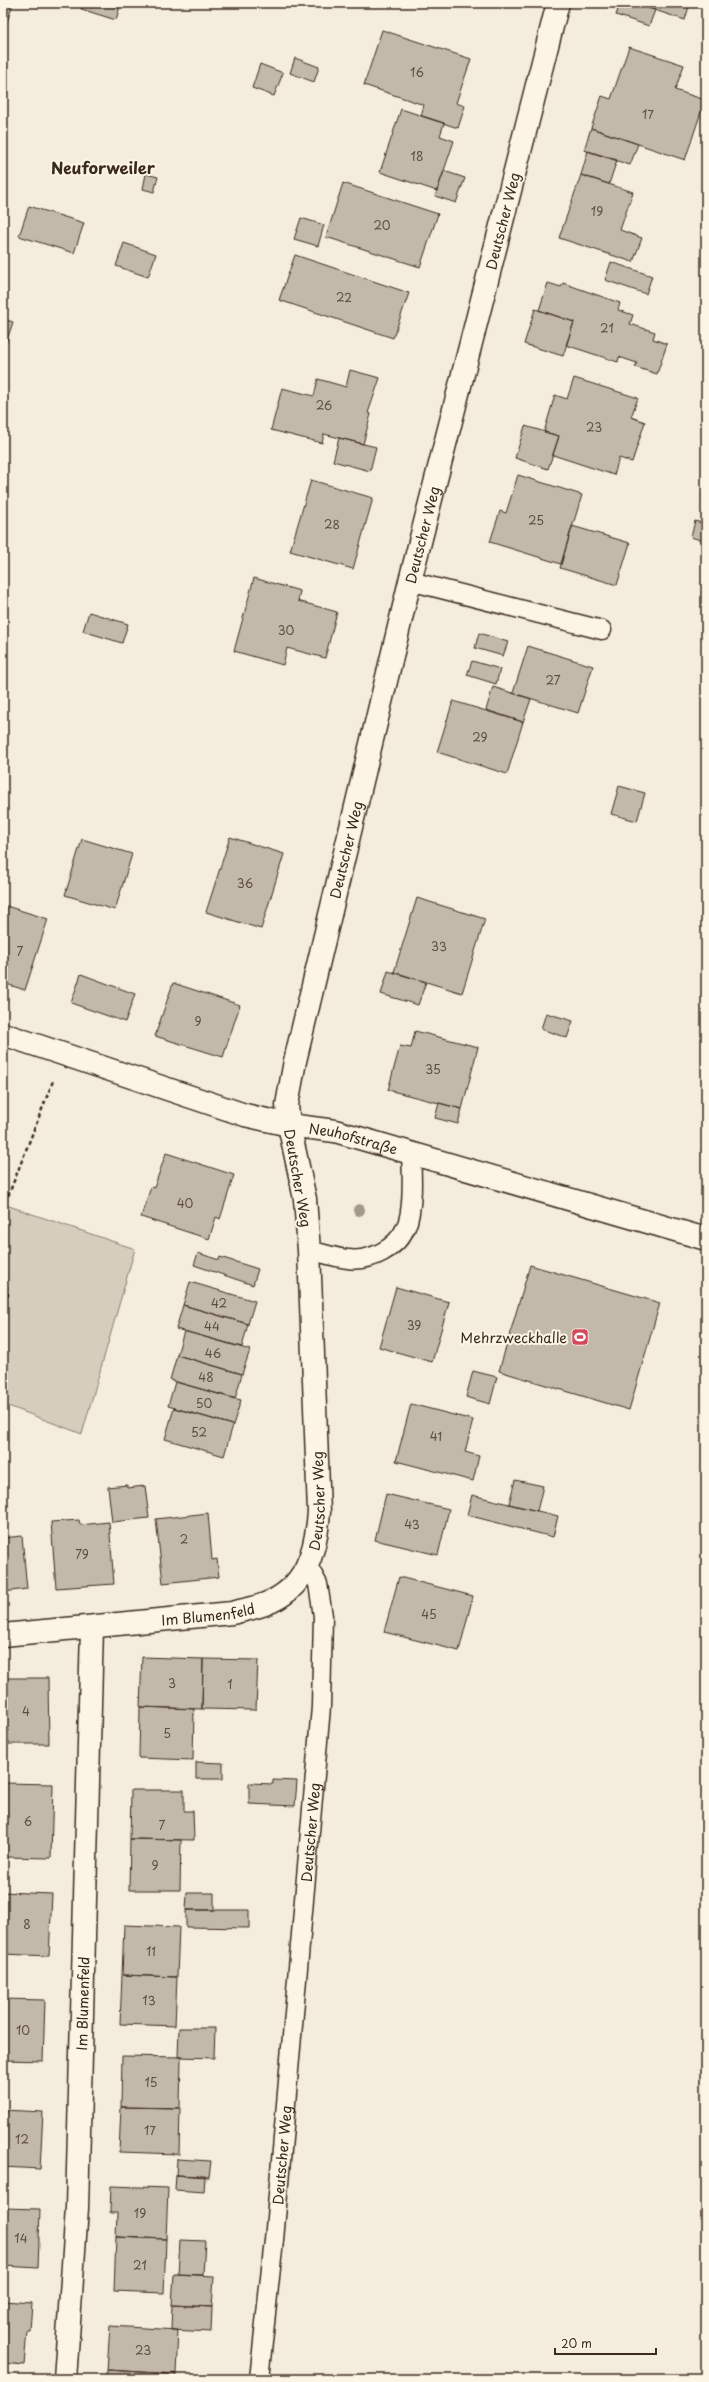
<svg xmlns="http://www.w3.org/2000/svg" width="709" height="2382" viewBox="0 0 709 2382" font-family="'Playpen Sans',sans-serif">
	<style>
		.green { fill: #d6cdbd; stroke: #887c6e }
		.building { fill: #c3b9aa; stroke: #3b2a1e }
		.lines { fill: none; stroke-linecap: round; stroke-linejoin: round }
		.service-casing { stroke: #3b2a1e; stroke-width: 21 }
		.minor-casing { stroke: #3b2a1e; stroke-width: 25 }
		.path { stroke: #3b2a1e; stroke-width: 2.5; stroke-dasharray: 4 3; stroke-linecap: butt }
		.service { stroke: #fcf5e5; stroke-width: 18 }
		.minor { stroke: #fcf5e5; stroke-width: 22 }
		.tree { fill: #a4988a }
		.labels { text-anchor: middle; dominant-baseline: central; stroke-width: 4; stroke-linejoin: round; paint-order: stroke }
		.number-label { font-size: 12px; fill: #5d4e41 }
		.street-label { font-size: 14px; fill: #3b2a1e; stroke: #fcf5e5 }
		.poi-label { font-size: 14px; fill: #3b2a1e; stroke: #fcf5e5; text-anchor: end }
		.quarter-label { font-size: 16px; font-weight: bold; fill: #3b2a1e; stroke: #fcf5e5 }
	</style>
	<rect width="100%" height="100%" fill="#f4eddd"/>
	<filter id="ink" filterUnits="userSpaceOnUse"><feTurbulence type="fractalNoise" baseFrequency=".025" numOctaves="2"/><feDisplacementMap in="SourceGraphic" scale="8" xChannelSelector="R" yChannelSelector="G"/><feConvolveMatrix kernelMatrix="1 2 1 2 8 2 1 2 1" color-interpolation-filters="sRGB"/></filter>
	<g filter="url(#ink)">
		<path class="green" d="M3,1204l132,45 -53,185 -79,-30z"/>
		<path class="building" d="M3,3h10l-10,32z
			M83,3h38l-5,17 -35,-11z
			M620,3h13l22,7 -6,16 -33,-11z
			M633,3h57l-5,17z
			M382,30l89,29 -15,44 9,3 -7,22 -37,-12 3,-11 -60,-20z
			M629,47l55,18 -9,25 30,10 -20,60 -94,-32 11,-32 9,3z
			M295,58l24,9 -5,15 -24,-9z
			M260,64l23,9 -9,23 -22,-8z
			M401,109l43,14 -4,13 14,5 -17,50 -57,-19z
			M591,128l47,16 -8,21 -46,-15z
			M588,151l29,9 -8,24 -28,-9z
			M444,171l21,7 -9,25 -21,-7z
			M146,174l12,3 -4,15 -11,-3z
			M581,175l52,17 -13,38 22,8 -9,24 -74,-24z
			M343,183l95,31 -18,53 -94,-30z
			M29,206l55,17 -10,30 -55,-17z
			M301,218l23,7 -6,21 -24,-7z
			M124,243l32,11 -8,23 -32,-11z
			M295,255l114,38 -16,45 -114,-38z
			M611,262l41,14 -6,18 -41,-14z
			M548,283l13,4 2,-4 57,20 -2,7 15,5 -3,9 25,8 -2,7 14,5 -10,30 -22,-7 2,-4 -18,-6 -1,5 -52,-17 8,-23 -35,-12z
			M535,309l39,13 -11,34 -39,-12z
			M3,319l10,3 -10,30z
			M350,370l30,8 -12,35 3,1 -8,30 -39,-10 -2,9 -51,-13 11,-42 32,8 4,-17 28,8z
			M574,378l64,20 -7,19 14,5 -13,40 -13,-4 -5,17 -61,-20 6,-19 -15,-4 11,-37 12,4z
			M525,426l34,10 -11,33 -33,-11z
			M339,438l37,9 -6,24 -37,-10z
			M518,475l64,20 -21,69 -71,-22 10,-31 6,2z
			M311,480l62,18 -20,71 -63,-18z
			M695,521l11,3 -3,17 -12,-4z
			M572,526l58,17 -13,42 -57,-17z
			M254,578l46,13 -2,10 39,11 -12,46 -38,-10 -4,17 -49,-14z
			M89,612l39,12 -6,19 -39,-12z
			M479,633l29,9 -5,14 -28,-8z
			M528,646l65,20 -15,47 -65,-20z
			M472,661l28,8 -4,15 -29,-9z
			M493,687l38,12 -8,23 -37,-12z
			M453,701l70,21 -16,52 -70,-22z
			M619,786l26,7 -8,28 -26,-7z
			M230,837l54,17 -23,75 -55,-17z
			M82,839l50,15 -17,56 -50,-15z
			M417,898l68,21 -23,74 -68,-21z
			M3,905l45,14 -23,71 -22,-7z
			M388,971l38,11 -8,23 -37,-11z
			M81,974l54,20 -10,28 -54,-19z
			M173,983l67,22 -17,52 -68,-21z
			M546,1013l27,8 -6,17 -26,-9z
			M415,1031l63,16 -16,62 -74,-19 12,-44 11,2z
			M439,1103l23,6 -4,15 -23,-6z
			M166,1153l68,22 -14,44 -4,-2 -7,22 -68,-22 10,-30 3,1z
			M198,1253l21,7 1,-3 38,12 -5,16 -59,-20z
			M530,1265l130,38 -31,107 -130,-39z
			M190,1282l65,19 -7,23 -65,-19z
			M396,1287l53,15 -17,60 -53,-15z
			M183,1305l65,19 -6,23 -66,-18z
			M184,1331l66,19 -8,24 -65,-19z
			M177,1355l65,19 -7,25 -65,-19z
			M473,1371l24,6 -7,27 -24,-7z
			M175,1382l66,18 -8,25 -65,-19z
			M411,1404l62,16 -8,32 14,4 -6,25 -77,-20z
			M174,1408l59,17 -9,31 -59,-17z
			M515,1480l28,6 -6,25 -28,-7z
			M127,1485v3l18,-2 4,32 -37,4 -4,-35z
			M386,1494l63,15 -11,46 -63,-15z
			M472,1495l86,21 -5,21 -86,-22z
			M208,1513l4,47 5,-1 2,18 -56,6 -7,-64z
			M79,1520l1,5 29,-3 5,62 -58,4 -5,-66z
			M22,1536l5,53 -24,3v-54z
			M399,1577l74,19 -14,55 -75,-19z
			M142,1657l61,2 -1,50 -62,-2z
			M203,1659l55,1 -2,50 -54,-1z
			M3,1678h45l1,66h-46z
			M140,1707l54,2 -1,51 -54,-2z
			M196,1762l27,1v16h-27z
			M273,1780l24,1 -2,25 -46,-2v-21l24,1z
			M3,1783l50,1 -2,74 -48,-1z
			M131,1790h53v21h9l1,29 -64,-1z
			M130,1839l51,1 -1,50h-51z
			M3,1892l49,2 -3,62 -46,-2z
			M187,1893h27v17h-28z
			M186,1910h63v18l-63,-1z
			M124,1925l55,2 -2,50 -55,-2z
			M122,1975l55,2 -2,49 -55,-2z
			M3,1999l42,1 -2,61 -40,-1z
			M179,2028h36l-1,30 -36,-1z
			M122,2056l59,1 -1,51 -59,-1z
			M121,2107l59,1 -1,46 -60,-2z
			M3,2110l40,2 -3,57 -37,-2z
			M177,2159l34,2 -2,16 -33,-2z
			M176,2175l29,1 -1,16 -29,-2z
			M111,2186l57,2 -2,51 -50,-2 1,-24h-7z
			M3,2208l37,1 -2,59 -35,-2z
			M116,2237l50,2 -2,54 -50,-2z
			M180,2240l25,1 -2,34 -25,-1z
			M174,2274l40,2 -2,31 -40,-2z
			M3,2301l29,2 -2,28h-3l-3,34 -21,-2z
			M172,2305l40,2 -1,25 -40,-2z
			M110,2326l68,4 -2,44 -69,-4z
			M107,2370l69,4 -1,5h-68z"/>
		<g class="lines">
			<defs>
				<g id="service">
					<path d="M410,581l192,49"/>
					<path d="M309,1250c13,3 26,8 39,9 23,3 49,-11 58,-32 8,-18 6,-54 5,-74"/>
					<path id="s1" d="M259,2379l15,-139 47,-533 2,-91 -5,-32 -10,-18"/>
				</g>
				<g id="minor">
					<path id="s2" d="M3,1034l242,81 44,10 46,6 371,108"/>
					<path id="s3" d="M3,1635l229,-22c11,-3 23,-5 33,-9 41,-15 51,-53 54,-92l-10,-262 -4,-51 -16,-74 -2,-20 8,-44 115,-480 148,-578"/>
					<path id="s4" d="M65,2379l12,-171 15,-580"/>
				</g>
			</defs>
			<use href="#service" class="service-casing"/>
			<use href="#minor" class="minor-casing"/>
			<path class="path" d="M3,1209l50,-128
				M3,1265l5,30 -5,21"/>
			<use href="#service" class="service"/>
			<use href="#minor" class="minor"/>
		</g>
		<circle class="tree" cx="359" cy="1210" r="6"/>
	</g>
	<defs>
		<symbol id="stadium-square" viewBox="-11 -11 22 22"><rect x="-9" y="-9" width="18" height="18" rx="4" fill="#d1495b" stroke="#fcf5e5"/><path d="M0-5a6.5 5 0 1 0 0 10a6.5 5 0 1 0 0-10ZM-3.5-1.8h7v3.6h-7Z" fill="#fff"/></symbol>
	</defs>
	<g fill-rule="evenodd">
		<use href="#stadium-square" x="570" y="1327" width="20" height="20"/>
	</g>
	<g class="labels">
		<g class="number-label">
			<text x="417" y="72">16</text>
			<text x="648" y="114">17</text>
			<text x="417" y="156">18</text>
			<text x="597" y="211">19</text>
			<text x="382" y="225">20</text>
			<text x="344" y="297">22</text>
			<text x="607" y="328">21</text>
			<text x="324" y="405">26</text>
			<text x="594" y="427">23</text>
			<text x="536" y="520">25</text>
			<text x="332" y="524">28</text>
			<text x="286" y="630">30</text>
			<text x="553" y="680">27</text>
			<text x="480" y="737">29</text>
			<text x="245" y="883">36</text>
			<text x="439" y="946">33</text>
			<text x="20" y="951">7</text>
			<text x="198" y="1021">9</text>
			<text x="433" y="1069">35</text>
			<text x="185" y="1203">40</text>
			<text x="219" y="1303">42</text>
			<text x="414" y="1325">39</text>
			<text x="212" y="1326">44</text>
			<text x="213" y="1353">46</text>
			<text x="206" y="1377">48</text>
			<text x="204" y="1403">50</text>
			<text x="199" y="1432">52</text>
			<text x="436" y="1436">41</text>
			<text x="412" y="1524">43</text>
			<text x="184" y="1539">2</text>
			<text x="82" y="1554">79</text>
			<text x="429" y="1614">45</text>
			<text x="172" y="1683">3</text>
			<text x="230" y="1684">1</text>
			<text x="26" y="1711">4</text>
			<text x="167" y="1733">5</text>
			<text x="28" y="1821">6</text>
			<text x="162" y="1825">7</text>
			<text x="155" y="1865">9</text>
			<text x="27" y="1924">8</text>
			<text x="151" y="1951">11</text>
			<text x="149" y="2000">13</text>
			<text x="23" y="2030">10</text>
			<text x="151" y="2082">15</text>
			<text x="150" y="2130">17</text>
			<text x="22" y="2139">12</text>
			<text x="140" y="2213">19</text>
			<text x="21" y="2238">14</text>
			<text x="140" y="2265">21</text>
			<text x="143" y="2350">23</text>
		</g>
		<g class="street-label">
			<text stroke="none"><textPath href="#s3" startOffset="1697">Deutscher Weg</textPath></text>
			<text stroke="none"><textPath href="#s3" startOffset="1373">Deutscher Weg</textPath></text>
			<text stroke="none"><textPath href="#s3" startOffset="1049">Deutscher Weg</textPath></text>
			<text stroke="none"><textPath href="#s2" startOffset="366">Neuhofstraße</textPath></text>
			<text transform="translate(298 1178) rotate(80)">Deutscher Weg</text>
			<text stroke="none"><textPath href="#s3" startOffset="389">Deutscher Weg</textPath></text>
			<text stroke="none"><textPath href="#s3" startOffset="206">Im Blumenfeld</textPath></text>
			<text stroke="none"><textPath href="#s1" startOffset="549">Deutscher Weg</textPath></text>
			<text stroke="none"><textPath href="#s4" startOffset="376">Im Blumenfeld</textPath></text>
			<text stroke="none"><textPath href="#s1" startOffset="225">Deutscher Weg</textPath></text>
		</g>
		<g class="poi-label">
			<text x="567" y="1337">Mehrzweckhalle</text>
		</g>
		<g class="quarter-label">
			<text x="103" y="167">Neuforweiler</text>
		</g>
	</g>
	<rect width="709" height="2382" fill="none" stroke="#fcf5e5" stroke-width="16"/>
	<rect x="8" y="8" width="693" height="2366" fill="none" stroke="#3b2a1e" stroke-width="1.5" filter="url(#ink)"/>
	<path d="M555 2348v6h101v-6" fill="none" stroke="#3b2a1e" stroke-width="2"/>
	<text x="561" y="2348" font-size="12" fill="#3b2a1e" stroke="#fcf5e5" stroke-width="3" paint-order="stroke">20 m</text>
</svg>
